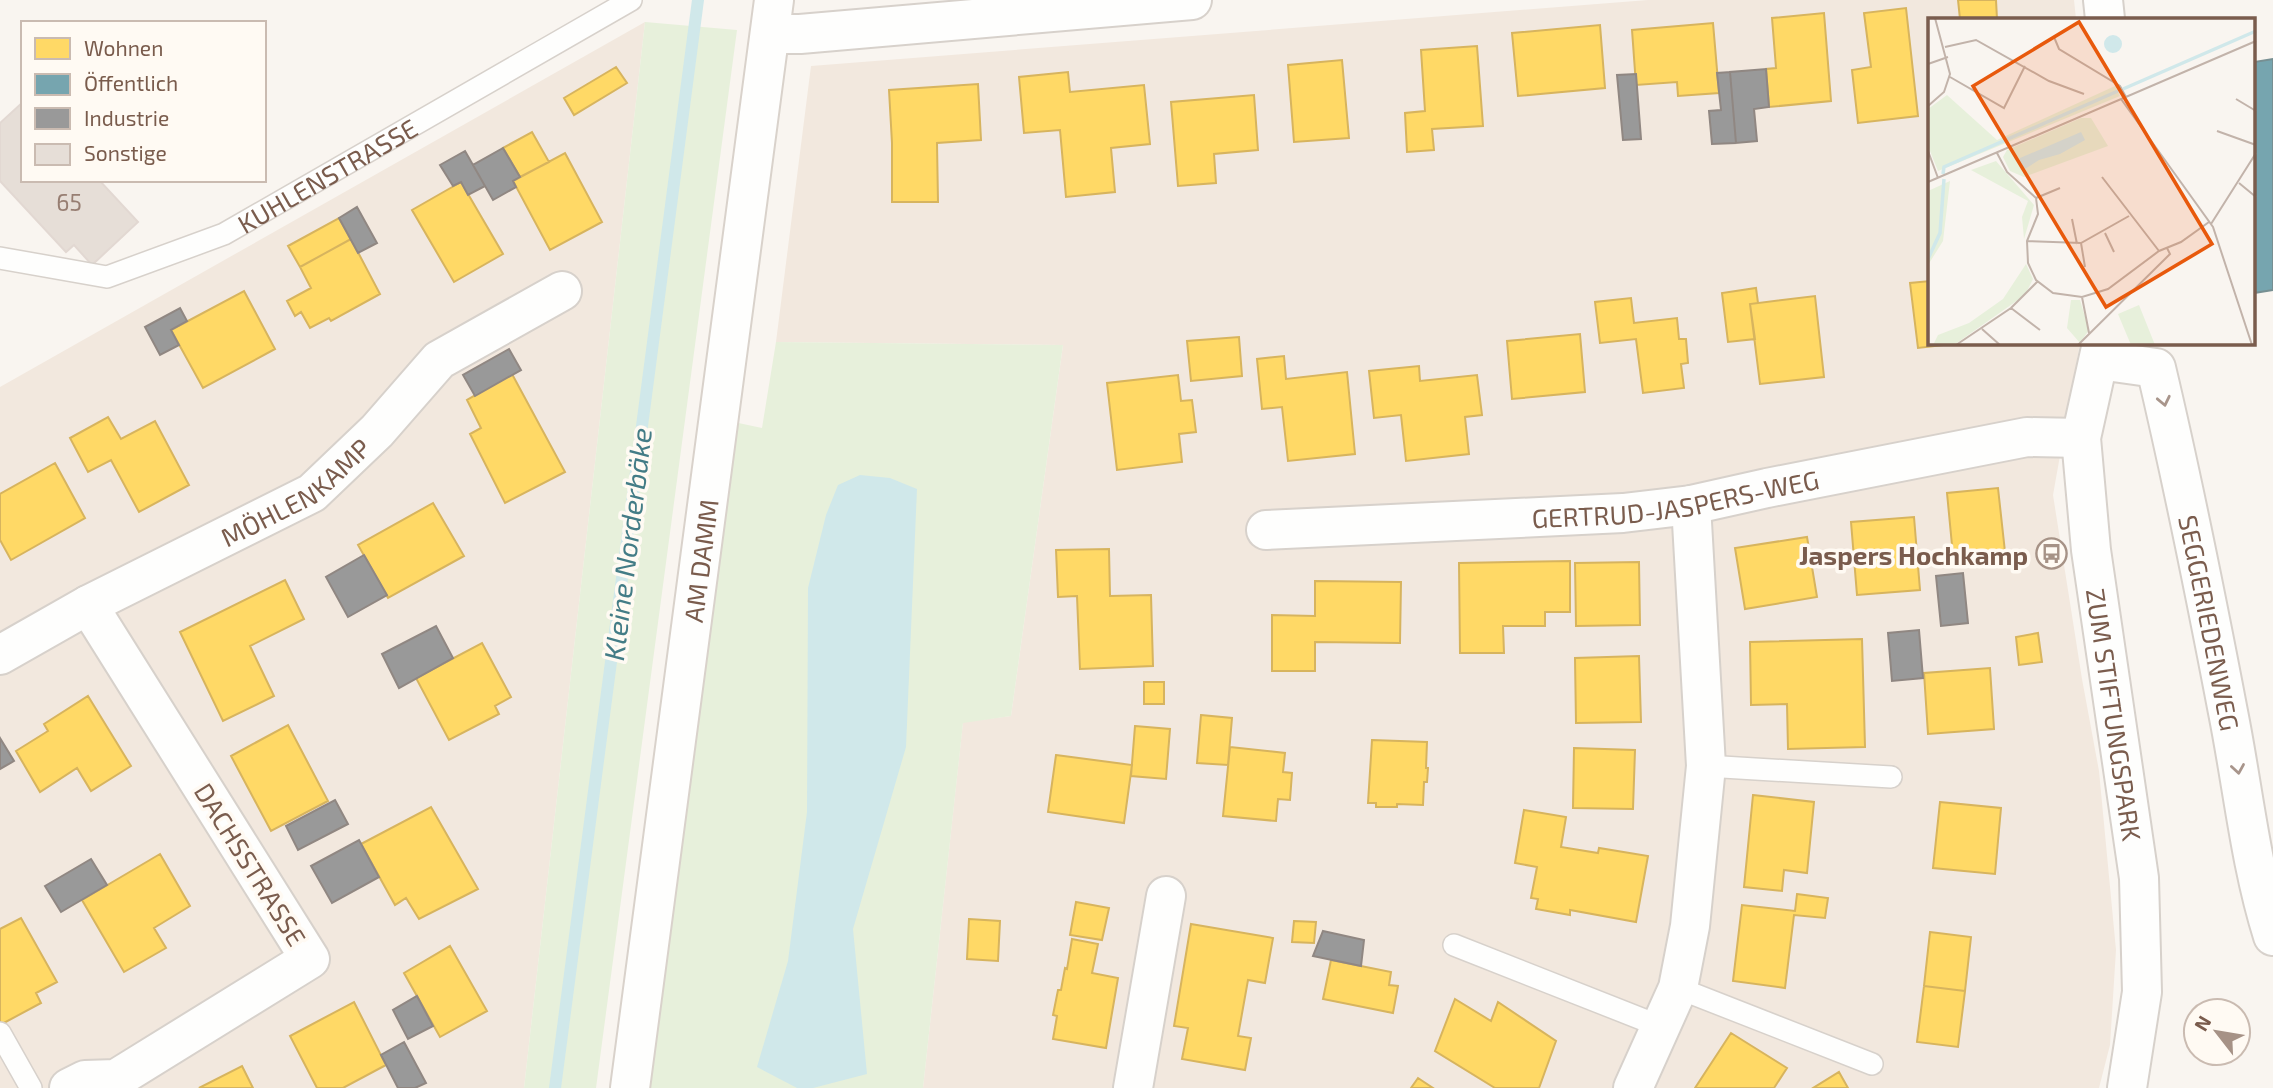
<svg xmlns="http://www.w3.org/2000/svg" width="2273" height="1088" viewBox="0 0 2273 1088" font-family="'Exo 2',sans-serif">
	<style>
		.residential { fill: #f2e8de }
		.green { fill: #e7f0db }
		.water { fill: #d0e8ea }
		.homes { fill: #ffd966; stroke: #d7b45e; stroke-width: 2 }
		.public { fill: #76a5af; stroke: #778f92; stroke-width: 2 }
		.industry { fill: #999; stroke: #908782; stroke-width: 2 }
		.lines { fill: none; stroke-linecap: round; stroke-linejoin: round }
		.stream { stroke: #d0e8ea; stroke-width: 12 }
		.building { fill: #e6ded7; stroke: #e2d8d2; stroke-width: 2 }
		.lane-casing { stroke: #d7d1cb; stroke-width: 24 }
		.street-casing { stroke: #d7d1cb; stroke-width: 42 }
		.secondary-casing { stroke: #d9d2cb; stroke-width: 42 }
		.lane { stroke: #fefefd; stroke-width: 21 }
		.street { stroke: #fefefd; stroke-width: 38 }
		.secondary { stroke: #fefefd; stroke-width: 38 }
		.oneway { stroke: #a8958b }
		.labels { text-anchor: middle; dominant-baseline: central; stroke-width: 7; stroke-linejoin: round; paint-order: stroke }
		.number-label { font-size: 23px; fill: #977e72 }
		.street-label { font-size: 26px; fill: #7a5c4d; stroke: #fffaf3 }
		.poi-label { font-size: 26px; font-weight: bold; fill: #7a5c4d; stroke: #fffaf3; text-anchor: end }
		.water-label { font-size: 28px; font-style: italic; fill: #437c86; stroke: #fffaf3 }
		.inset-river { fill: none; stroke: #d0e8ea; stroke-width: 3.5 }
		.inset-road { fill: none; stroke: #c2b3aa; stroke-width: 2 }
		.view { fill: #e8590c; fill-opacity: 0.15; stroke: #e8590c; stroke-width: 3.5 }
		.inset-edge { fill: none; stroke: #7a5c4d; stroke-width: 3.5 }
	</style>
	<rect width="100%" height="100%" fill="#f9f5f0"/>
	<path class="residential" d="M1648,0h426l2,19h-146v324h150l-27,152 29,184 17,92 17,179 -6,95 -11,43h-1176l40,-366 48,-6 52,-371 -287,-3 35,-276z
		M645,22l-121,1066h-524v-701z"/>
	<path class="green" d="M645,22l92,8 -141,1058h-72z
		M776,342l287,3 -52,371 -48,7 -40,365h-283l89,-667 33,7z"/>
	<path class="water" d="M860,475l30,3 27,11 -11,258 -53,182 14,145 -54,14h-16l-40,-21 31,-106 19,-149 1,-224 18,-73 12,-30z"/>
	<path class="homes" d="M1958,0h38l1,19h-37z
		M1906,8l12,108 -60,7 -6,-53 19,-3 -7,-54z
		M1824,13l7,88 -62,6 -3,-38 10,-1 -4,-50z
		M1713,23l6,70 -41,3 -1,-14 -41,3 -4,-55z
		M1600,25l5,63 -87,8 -6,-63z
		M1477,46l6,80 -51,3 2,21 -27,2 -2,-39 20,-2 -4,-61z
		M1342,60l7,78 -55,4 -6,-77z
		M616,67l11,16 -53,32 -10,-17z
		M1068,72l2,20 74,-7 6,59 -39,4 4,44 -49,5 -6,-67 -36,3 -5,-56z
		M978,84l3,56 -44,3 1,59h-46v-59l-3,-53z
		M1254,95l4,55 -44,4 2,29 -38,3 -7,-84z
		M532,132l17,30 -29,15 -17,-29z
		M565,153l37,69 -52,28 -37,-69z
		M461,182l42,72 -49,28 -42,-72z
		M339,218l12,21 -51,28 -12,-21z
		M351,239l29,55 -49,27 -2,-3 -19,10 -9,-16 -6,4 -8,-15 24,-13 -11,-21z
		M1930,281v62h31l-43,5 -8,-65z
		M1756,288l2,15 -8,1 5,35 -27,3 -6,-49z
		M244,291l31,58 -72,39 -32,-58z
		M1815,296l9,81 -64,7 -10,-80z
		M1631,298l3,25 43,-5 2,21h7l2,24 -7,1 3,24 -41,5 -7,-54 -36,4 -5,-41z
		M1580,334l5,58 -73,7 -5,-58z
		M1239,337l3,39 -51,5 -4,-40z
		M1284,356l2,23 61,-7 8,82 -67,7 -6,-54 -20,2 -5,-50z
		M1419,366l1,15 57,-6 5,40 -17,2 4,37 -63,7 -5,-46 -27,3 -5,-47z
		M512,374l53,98 -60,31 -35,-69 11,-6 -14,-28z
		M1178,375l3,26 11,-1 4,32 -17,2 3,28 -65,8 -10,-87z
		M108,417l13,22 34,-18 34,64 -50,27 -28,-52 -23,12 -18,-34z
		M55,463l30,55 -74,42 -11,-20v-46z
		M1998,488l8,73 -52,5 -7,-73z
		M433,503l31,53 -76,42 -30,-53z
		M1914,517l6,73 -63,5 -6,-73z
		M1807,537l10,60 -72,12 -10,-61z
		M1109,549l1,47 41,-1 2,71 -73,3 -3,-73 -19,1 -2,-47z
		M1570,561v51h-25v14h-42l1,27h-44l-1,-90z
		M1639,562l1,63 -64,1 -1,-63z
		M285,580l19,39 -54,27 24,50 -51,25 -43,-89z
		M1315,581l86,1 -1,61 -85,-1v29h-43v-56l43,1z
		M2038,633l4,29 -23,3 -3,-28z
		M1862,639l3,108 -77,2 -1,-45 -36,1 -1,-63z
		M482,643l29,54 -16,9 4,8 -50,26 -33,-62z
		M1639,656l2,66 -65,1 -1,-65z
		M1990,668l4,61 -66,5 -4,-61z
		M1144,682h20v22h-20z
		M88,696l43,70 -40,25 -14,-23 -37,24 -24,-41 32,-20 -4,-7z
		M1201,715l31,3 -4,47 -31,-2z
		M288,725l40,76 -57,30 -40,-75z
		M1135,726l35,3 -4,50 -35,-3z
		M1372,740l55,2 -1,26h2l-1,14h-3l-1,23 -26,-1v3h-21v-4h-8z
		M1230,747l55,6 -2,19 9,1 -2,27 -12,-1 -2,22 -53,-5z
		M1574,748l61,2 -2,59 -60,-1z
		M1056,755l76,10 -8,58 -76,-11z
		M1753,795l61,7 -7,71 -23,-3 -2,21 -38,-4z
		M1940,802l61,6 -6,66 -62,-6z
		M431,807l47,82 -59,30 -13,-21 -11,7 -34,-61z
		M1524,810l42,7 -5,30 37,6 1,-5 49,8 -12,66 -66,-12v5l-34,-6 2,-10 -7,-1 6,-31 -22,-4z
		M160,854l30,52 -36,22 12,20 -42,24 -42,-72z
		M1797,894l31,4 -3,20 -31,-3 -9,73 -52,-7 9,-76 53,6z
		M1076,902l33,6 -7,32 -32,-5z
		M21,918l36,64 -21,11 5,10 -41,22v-96z
		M969,919l31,2 -2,40 -31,-2z
		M1294,921l22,1 -2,21 -22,-1z
		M1191,924l82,14 -8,45 -17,-3 -10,56 13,2 -6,32 -63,-11 6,-31 -14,-2z
		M1930,932l41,5 -6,54 -41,-5z
		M1072,939l26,5 -6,29 26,5 -12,70 -53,-9 4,-23 -4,-1 5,-25h3l4,-22 2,1z
		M450,946l37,65 -47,26 -36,-64z
		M1331,960l60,12 -2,13 9,1 -5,27 -70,-14z
		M1924,986l41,5 -7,56 -41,-5z
		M1455,999l36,22 7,-19 58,39 -17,47h-44l-60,-37z
		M354,1002l32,63 -43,23h-26l-27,-52z
		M1731,1033l56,35 -13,20h-79z
		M242,1066l11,22h-54z
		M1839,1072l9,16h-35z
		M1418,1078l15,10h-22z"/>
	<path class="public" d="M2273,59v231l-19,3v-231z"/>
	<path class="industry" d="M1766,69l3,38 -15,2 3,32 -21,2 -6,-71z
		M1730,72l6,71 -24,1 -3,-33 12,-1 -4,-37z
		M1636,74l5,65 -18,1 -6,-65z
		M503,148l17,29 -7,4 3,6 -23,13 -20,-35z
		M465,151l20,35 -17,9 -7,-13 -8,4 -13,-21z
		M357,207l20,36 -19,10 -19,-35z
		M180,308l7,13 -16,9 8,15 -19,10 -15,-28z
		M509,349l12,21 -46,26 -12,-21z
		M364,555l23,40 -39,22 -22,-40z
		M1963,573l5,50 -27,3 -5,-50z
		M436,626l17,32 -54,30 -17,-34z
		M1919,630l4,48 -31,3 -4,-48z
		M0,738l14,23 -14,8z
		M335,800l13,24 -50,26 -12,-24z
		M359,840l20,37 -47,26 -21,-37z
		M91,859l16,26 -46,27 -16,-26z
		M1323,931l41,9 -3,26 -48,-10z
		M417,996l16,30 -25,13 -15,-29z
		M404,1042l22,41 -11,5h-17l-17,-33z"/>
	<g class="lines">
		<path class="stream" d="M555,1088l143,-1088"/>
	</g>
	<path class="building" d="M23,102v78h76l39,42 -46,43 -18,-20 -8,7 -66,-71v-58z"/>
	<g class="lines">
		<defs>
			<g id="lane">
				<path id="s1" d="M0,258l107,19 117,-43 407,-234"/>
				<path d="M1706,766l185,11"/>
				<path d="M1454,945l208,82"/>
				<path d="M1678,988l194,76"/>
				<path d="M0,1033l31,55"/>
			</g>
			<g id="street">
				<path d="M2103,0l2,19"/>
				<path d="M770,34h30l392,-34"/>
				<path id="s2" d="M2102,343l-21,95 10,112 48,328 3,114 -15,96"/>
				<path id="s3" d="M2099,360l57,8c27,114 50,229 72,344 15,75 22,151 45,224"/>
				<path id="s4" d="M1266,530l357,-17 68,-8 76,-17 260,-51 54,1"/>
				<path id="s5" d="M0,655l88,-50 224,-112 65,-62 62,-71 123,-69"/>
				<path d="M69,1088l16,-8 31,-1 194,-120 -222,-354"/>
				<path d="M1133,1088l33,-192"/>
				<path d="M1633,1088l45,-100 12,-62 16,-160 -15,-261"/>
			</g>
			<g id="secondary">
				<path id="s6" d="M630,1088l144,-1088"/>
			</g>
		</defs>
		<use href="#lane" class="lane-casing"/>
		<use href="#street" class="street-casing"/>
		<use href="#secondary" class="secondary-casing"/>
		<use href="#lane" class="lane"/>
		<use href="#street" class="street"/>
		<use href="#secondary" class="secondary"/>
	</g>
	<defs><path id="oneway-chevron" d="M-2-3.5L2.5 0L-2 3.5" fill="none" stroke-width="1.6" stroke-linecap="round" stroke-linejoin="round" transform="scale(1.75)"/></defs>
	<g class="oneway">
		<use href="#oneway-chevron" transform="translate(2164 401) rotate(78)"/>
		<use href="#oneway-chevron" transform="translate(2238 769) rotate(81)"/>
	</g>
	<defs>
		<symbol id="bus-ring" viewBox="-11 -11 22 22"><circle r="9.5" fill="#fffaf3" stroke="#a69286" stroke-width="1.5"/><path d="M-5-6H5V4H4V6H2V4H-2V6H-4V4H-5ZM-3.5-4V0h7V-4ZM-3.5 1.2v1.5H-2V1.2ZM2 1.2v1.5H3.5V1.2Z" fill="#a69286"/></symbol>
	</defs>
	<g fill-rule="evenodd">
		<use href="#bus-ring" x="2034" y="536" width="35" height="35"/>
	</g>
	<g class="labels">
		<g class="number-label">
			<text x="69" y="202">65</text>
		</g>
		<g class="street-label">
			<text stroke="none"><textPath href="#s1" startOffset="352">KUHLENSTRASSE</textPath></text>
			<text stroke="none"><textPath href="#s5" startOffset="338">MÖHLENKAMP</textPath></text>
			<text stroke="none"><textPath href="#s4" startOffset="411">GERTRUD-JASPERS-WEG</textPath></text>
			<text stroke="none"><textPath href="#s6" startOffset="532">AM DAMM</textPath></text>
			<text stroke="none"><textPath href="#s3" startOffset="318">SEGGERIEDENWEG</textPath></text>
			<text stroke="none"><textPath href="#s2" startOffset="376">ZUM STIFTUNGSPARK</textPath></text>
			<text transform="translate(251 864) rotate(58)">DACHSSTRASSE</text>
		</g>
		<g class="poi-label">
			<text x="2028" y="554">Jaspers Hochkamp</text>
		</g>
		<g class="water-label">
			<text transform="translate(627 544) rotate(-83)">Kleine Norderbäke</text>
		</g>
	</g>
	<g transform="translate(1928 18)">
		<rect width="327" height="327" fill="#f9f5f0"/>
		<path d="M187,68l5,10 -182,75 -10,-25v-37l19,-14 50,45zM153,100h10l17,28 -84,31 -14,-6 -7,-14 4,-7zM68,143l38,44 -10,34 -2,-22 6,-16 -57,-31zM22,163l-7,60 -15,24v-74zM98,246l7,15 -8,16 -71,50h-21l5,-10 31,-12 34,-24zM143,282h9l9,30 -9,13 -13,-15zM211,287l16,40h-24l-13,-31z" fill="#e7f0db"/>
		<path d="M176 26a9 9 0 1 1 18 0a9 9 0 1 1-18 0ZM153,114l4,8 -25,14 -21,6 -14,9 -5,-5v-6z" fill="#d0e8ea"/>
		<path class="inset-river" d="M195,71l133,-58M15,156l1,-7 174,-76M0,241l12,-26 4,-54"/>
		<path class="inset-road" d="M126,19l5,12 61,37 6,11M17,29l31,-7 73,41 35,13M0,46l20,-7M22,59l54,31 21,-42M193,81l92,128 39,118M308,81l20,12M0,88l16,-14 6,-18 -15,-56M289,113l39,14M0,133l10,27M69,135l10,19 29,26 2,16 -11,27 1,22 8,17 17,13 29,4 26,-8 51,-38 22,-9 28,-20M174,159l57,74M0,164l328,-141M311,165l17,14M108,180l24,-10M144,201l5,25M283,206l45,-71M177,215l9,19M99,223l54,2 48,-27M153,225l4,24M154,279l7,36M83,290l29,22M54,311l18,16M28,327l55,-37 27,-27M150,327l92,-91 -3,-6"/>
		<path class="view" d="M151,4l133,222 -106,63 -133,-221z"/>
		<rect width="327" height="327" class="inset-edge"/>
	</g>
	<rect x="21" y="21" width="245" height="161" fill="#fffaf3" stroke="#cabbb1" stroke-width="2"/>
	<rect x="35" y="38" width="35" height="21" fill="#ffd966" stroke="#cabbb1" stroke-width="2"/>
	<text x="84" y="56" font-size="21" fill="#7a5c4d">Wohnen</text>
	<rect x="35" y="74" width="35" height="21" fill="#76a5af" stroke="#cabbb1" stroke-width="2"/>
	<text x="84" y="91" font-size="21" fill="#7a5c4d">Öffentlich</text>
	<rect x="35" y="108" width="35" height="21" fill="#999999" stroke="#cabbb1" stroke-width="2"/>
	<text x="84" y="126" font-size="21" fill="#7a5c4d">Industrie</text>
	<rect x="35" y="144" width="35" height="21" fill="#e6ded7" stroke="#cabbb1" stroke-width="2"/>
	<text x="84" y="161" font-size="21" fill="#7a5c4d">Sonstige</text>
	<g transform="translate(2217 1032) rotate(301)"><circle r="33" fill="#fffaf3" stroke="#cabbb1" stroke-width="2"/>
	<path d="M0-5L12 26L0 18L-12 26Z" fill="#a69286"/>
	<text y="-10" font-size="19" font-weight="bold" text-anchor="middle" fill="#7a5c4d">N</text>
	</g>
</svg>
